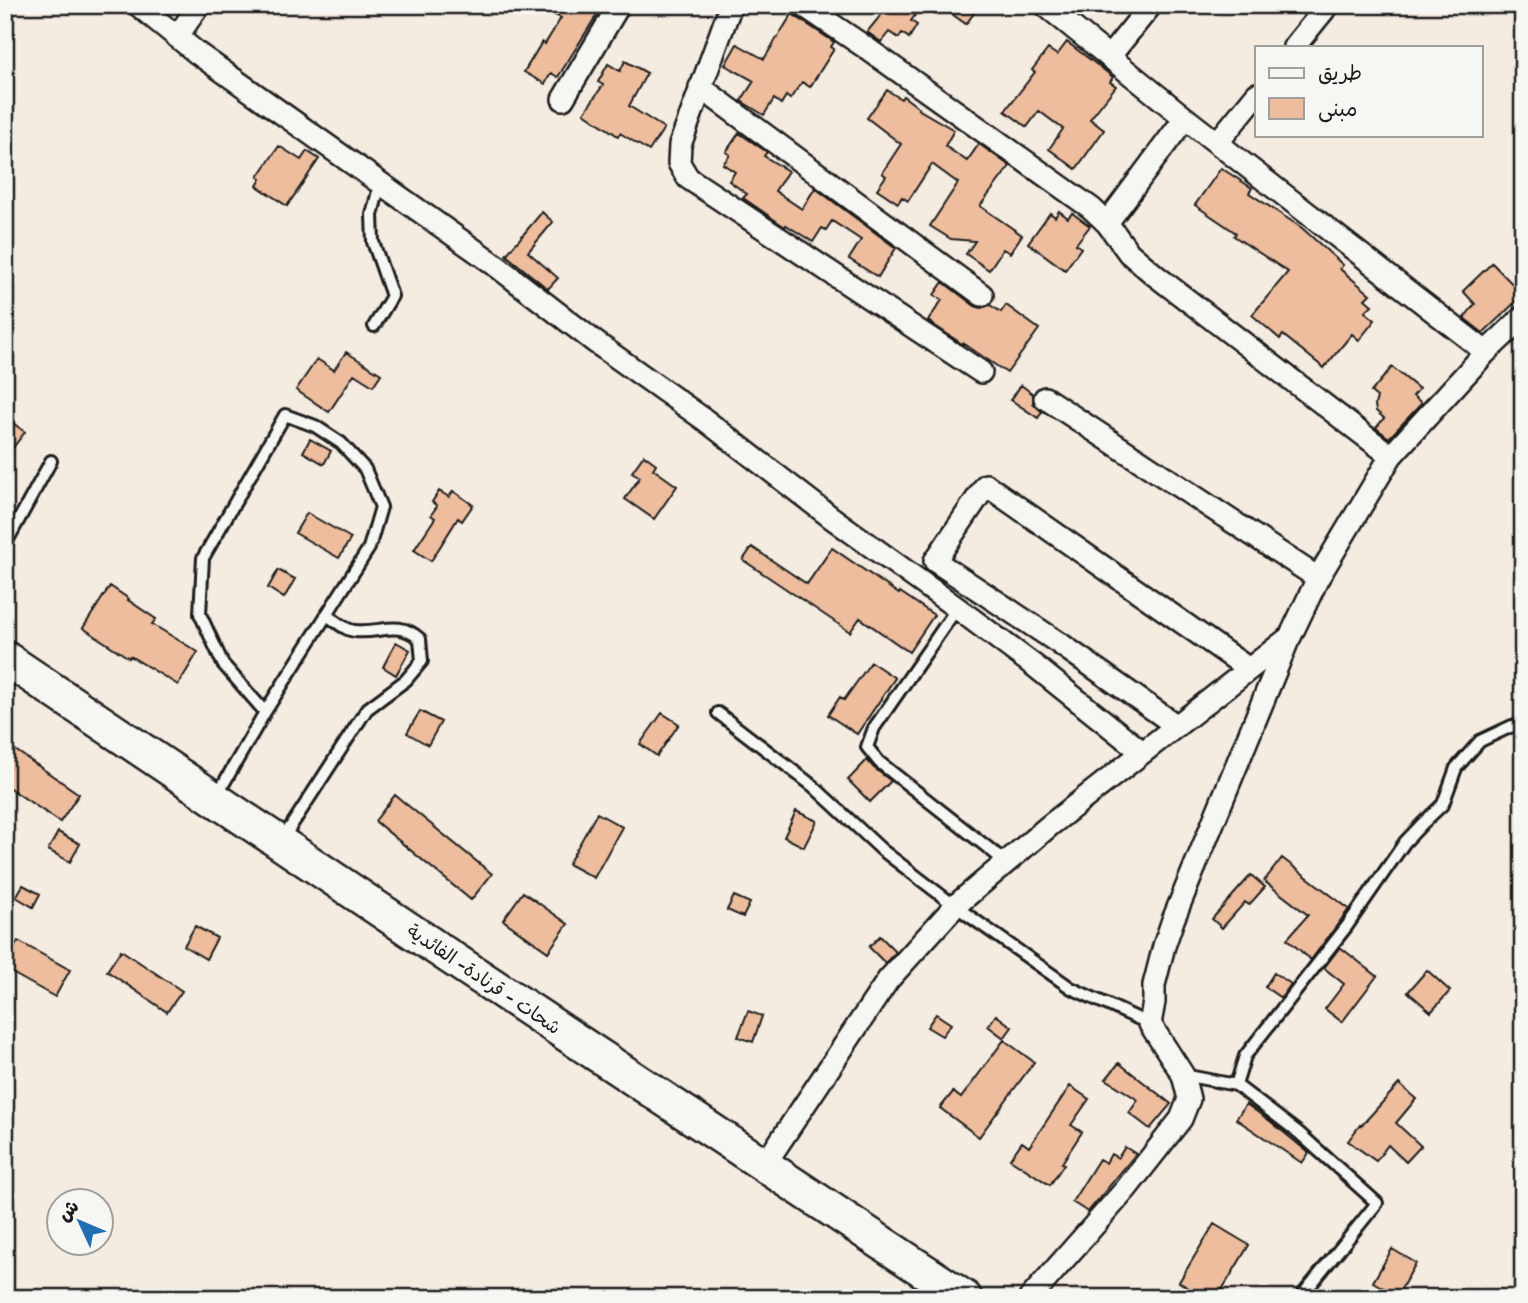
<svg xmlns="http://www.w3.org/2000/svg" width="1528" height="1303" viewBox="0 0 1528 1303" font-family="Sriracha,'Playpen Sans Arabic',sans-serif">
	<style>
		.building { fill: #eebd9e; stroke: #1c1c1c; stroke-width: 2 }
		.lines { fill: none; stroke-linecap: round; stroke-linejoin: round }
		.lane-casing { stroke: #1c1c1c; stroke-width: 16 }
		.street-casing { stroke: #1c1c1c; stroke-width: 26 }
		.primary-casing { stroke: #1c1c1c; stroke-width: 38 }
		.lane { stroke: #f6f6f2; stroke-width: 10 }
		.street { stroke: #f6f6f2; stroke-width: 21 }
		.primary { stroke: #f6f6f2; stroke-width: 33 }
		.labels { text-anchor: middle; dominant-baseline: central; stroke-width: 5; stroke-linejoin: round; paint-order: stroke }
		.street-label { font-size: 19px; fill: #1c1c1c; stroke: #f6f6f2 }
	</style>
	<rect width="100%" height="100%" fill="#f4ebe1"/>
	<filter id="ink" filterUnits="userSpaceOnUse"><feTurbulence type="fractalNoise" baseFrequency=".0143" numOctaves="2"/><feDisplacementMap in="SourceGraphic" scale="14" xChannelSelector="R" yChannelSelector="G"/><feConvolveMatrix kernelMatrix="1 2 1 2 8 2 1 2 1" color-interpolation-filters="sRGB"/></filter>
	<g filter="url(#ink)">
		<path class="building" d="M561,5h42l-45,72 -7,-4 -6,11 -21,-12 18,-30 3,2 16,-26 -6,-3z
			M889,5h33l-11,16 6,4 -8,13 -7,-5 -3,5 -10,-6 -8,10 -14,-10z
			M939,5h41l-14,19z
			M792,14l42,28 -3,5 3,2 -24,38 -8,-5 -12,17 -4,-3 -5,8 -7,-5 -10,16 -23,-14 13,-20 -29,-16 12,-21 27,15z
			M1067,42l46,35 -3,5 6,4 -26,33 14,11 -28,39 -27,-20 14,-20 -24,-18 -12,16 -22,-16 30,-39 -3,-2 16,-21 9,6z
			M625,61l22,12 -18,33 35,22 -15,23 -29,-18 -2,3 -34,-23 19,-28 -5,-3 10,-18 12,7z
			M887,90l14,9 2,-3 16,12 -1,1 36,21 -9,16 22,15 12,-17 31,22 -30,40 42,29 -12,18 -7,-4 -14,21 -23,-16 9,-13 -24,-2 -21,-13 28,-43 -26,-19 -24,37 -6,-4 -4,6 -21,-14 9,-13 -4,-3 19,-29 -34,-26z
			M739,133l28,19 -3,4 24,15 -13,20 27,18 13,-21 81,60 -18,29 -29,-18 12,-19 -29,-19 -6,9 -4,-2 -9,14 -27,-17 -1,2 -42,-29 4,-4 -18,-13 6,-9 -12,-8 7,-9 -4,-3z
			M279,146l22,14 6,-9 12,8 -32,47 -30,-20 4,-7 -3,-2z
			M1221,168l31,20 -3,5 53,35 41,37 -3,4 30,25 -5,5 7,6 -7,7 10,8 -16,20 -7,-6 -28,34 -41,-33 -3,4 -28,-24 36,-43 -54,-36 2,-3 -41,-28z
			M1059,211l9,7 4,-5 18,13 -14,18 5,4 -16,22 -37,-27 22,-30 5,4z
			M542,212l11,10 -25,30 30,26 -10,11 -42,-34z
			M1492,263l31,32 -40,38 -19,-15 11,-14 -12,-13z
			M943,282l32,24 6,2 9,-3 11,7 5,-7 33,24 -32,44 -44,-30 -1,1 -34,-23 14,-21 -8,-5z
			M346,352l35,22 -8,12 -19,-12 -25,38 -33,-22 21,-31 17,11z
			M1392,367l27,22 -6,7 9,7 -33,35 -13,-10 8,-10 -8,-7 -1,-6 2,-8 -6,-5z
			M1021,385l12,9v9l9,9 -4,6 -27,-18z
			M5,417l20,15 -20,26z
			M310,439l21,12 -7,13 -21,-12z
			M644,455l12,9 -3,5 24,17 -23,33 -29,-20 15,-22 -8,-5z
			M439,491l10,6 4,-6 20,14 -11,16 -4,-3 -27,43 -17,-11 21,-32 -4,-3 6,-9 -5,-4z
			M307,513l44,25 -12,20 -44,-25z
			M752,547l55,37 25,-36 67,46 1,-2 34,23 -25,37 -49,-34 -10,14 -107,-72z
			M278,570l17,9 -11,19 -16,-10z
			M110,586l19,13 -1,1 28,19 -4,5 46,28 -20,33 -48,-29 -1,2 -46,-30z
			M396,642l14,8 -14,25 -13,-8z
			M871,662l24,16 -38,56 -29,-19 12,-18 4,3z
			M420,711l21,11 -13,23 -21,-12z
			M662,713l17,11 -22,32 -17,-12z
			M5,743l74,51 -19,28 -55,-37z
			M867,760l7,8 17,13 -21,21 -22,-22z
			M395,795l97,79 -21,26 -96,-79z
			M796,811l21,10 -13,26 -20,-10z
			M597,813l25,14 -28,51 -26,-14z
			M58,832l22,12 -10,18 -22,-12z
			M1282,858l67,51 -38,51 -24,-21 21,-24 -44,-34z
			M1251,875l14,12 -16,18 -4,-3 -23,26 -10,-9z
			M23,885l17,9 -7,13 -17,-10z
			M523,892l45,32 -20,28 -45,-32z
			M734,896l16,7 -7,14 -16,-7z
			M195,926l22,12 -11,21 -22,-13z
			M880,936l16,16 -11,11 -16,-16z
			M18,941l52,29 -15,27 -50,-28v-6z
			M1340,947l37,29 -35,46 -17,-13 19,-25 -20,-16z
			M121,950l61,41 -15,21 -60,-41z
			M1427,970l23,21 -19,21 -23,-20z
			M1274,973l17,11 -10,14 -16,-11z
			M748,1011l14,5 -9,26 -15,-5z
			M936,1014l15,10 -9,12 -15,-9z
			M996,1015l16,12 -8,11 -16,-12z
			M1004,1040l30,22 -55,75 -39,-29 13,-16 8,6z
			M1119,1063l52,41 -21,25 -21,-16 9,-13 -32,-21z
			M1399,1084l17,15 -20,24 25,23 -15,16 -18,-17 -12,16 -28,-20 12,-16 1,1z
			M1070,1086l19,13 -18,26 11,7 -20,31 2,1 -14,21 -40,-26 12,-17 7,5z
			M1246,1104l24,17 39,32 -7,10 -66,-44z
			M1125,1147l11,7 -48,58 -16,-10 27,-43 7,4 5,-9 7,4z
			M1214,1224l35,21 -32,53h-13l-25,-16z
			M1392,1249l24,14 -19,33 -24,-14z"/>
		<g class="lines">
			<defs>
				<path id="lane" d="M374,326l18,-30 -19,-54 -1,-27 8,-32
					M5,545l46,-84
					M957,608l-83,120 -7,19 12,15 127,100
					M718,713l95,73 69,64 73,56 116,82 79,36
					M217,795l48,-83 104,-164 12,-41 -16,-38 -24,-26 -26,-17 -30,-11 -82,143 -3,56 23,50 42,48
					M282,840l85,-131 39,-29 16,-19 -2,-22c-23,-20 -39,-5 -65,-8 -9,0 -20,-11 -29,-16
					M1183,1075l53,10 63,48 78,70 -77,95
					M1236,1085l9,-29 102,-130 58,-84 18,-19 20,-19 13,-36 24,-27 32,-15 11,2"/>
				<path id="street" d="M138,5l59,48 293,208 105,81 110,78 127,98 125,90 79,59 106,85
					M731,5l-51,140 -1,18 9,15 293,194
					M803,5l59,40 229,163 16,15 22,30 27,23 235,180
					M1045,5l140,113 301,234
					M177,37l22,-32
					M1294,47l34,-42
					M1109,57l42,-52
					M700,87l282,208
					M563,99l56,-94
					M1217,143l40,-49
					M1107,223l78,-105
					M1045,398l273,180
					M1177,726l-118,-83 -124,-82 51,-76 263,184
					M765,1164l123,-184 67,-74 94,-80 241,-189 28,-59 73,-122 95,-104 37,-35
					M1030,1298l96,-109 55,-70 8,-20 -6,-24 -33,-51 4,-22v-17l10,-39 9,-26 115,-280"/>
				<path id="primary" d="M5,658l445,299 515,341"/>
			</defs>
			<use href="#lane" class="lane-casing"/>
			<use href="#street" class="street-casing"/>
			<use href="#primary" class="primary-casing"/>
			<use href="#lane" class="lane"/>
			<use href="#street" class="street"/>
			<use href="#primary" class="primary"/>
		</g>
	</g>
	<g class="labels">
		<g class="street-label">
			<text transform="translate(484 979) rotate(34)">شحات - قرنادة- الفائدية</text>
		</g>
	</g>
	<rect width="1528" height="1303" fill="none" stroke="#f6f6f2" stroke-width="28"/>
	<rect x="14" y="14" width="1500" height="1275" fill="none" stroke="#1c1c1c" stroke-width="2.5" filter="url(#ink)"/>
	<rect x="1255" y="46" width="228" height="91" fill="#f6f6f2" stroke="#9f9f9c" stroke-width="2"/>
	<rect x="1269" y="68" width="35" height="10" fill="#f6f6f2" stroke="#9f9f9c" stroke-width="2"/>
	<text x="1318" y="80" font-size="21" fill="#1c1c1c">طريق</text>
	<rect x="1269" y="98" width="35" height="21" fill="#eebd9e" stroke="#9f9f9c" stroke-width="2"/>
	<text x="1318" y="116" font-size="21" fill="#1c1c1c">مبنى</text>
	<g transform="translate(80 1222) rotate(314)"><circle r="33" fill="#f6f6f2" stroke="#9f9f9c" stroke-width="2"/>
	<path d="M0-5L12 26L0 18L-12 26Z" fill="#1f6fb2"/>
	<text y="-10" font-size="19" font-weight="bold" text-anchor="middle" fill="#1c1c1c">ش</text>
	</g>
</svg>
